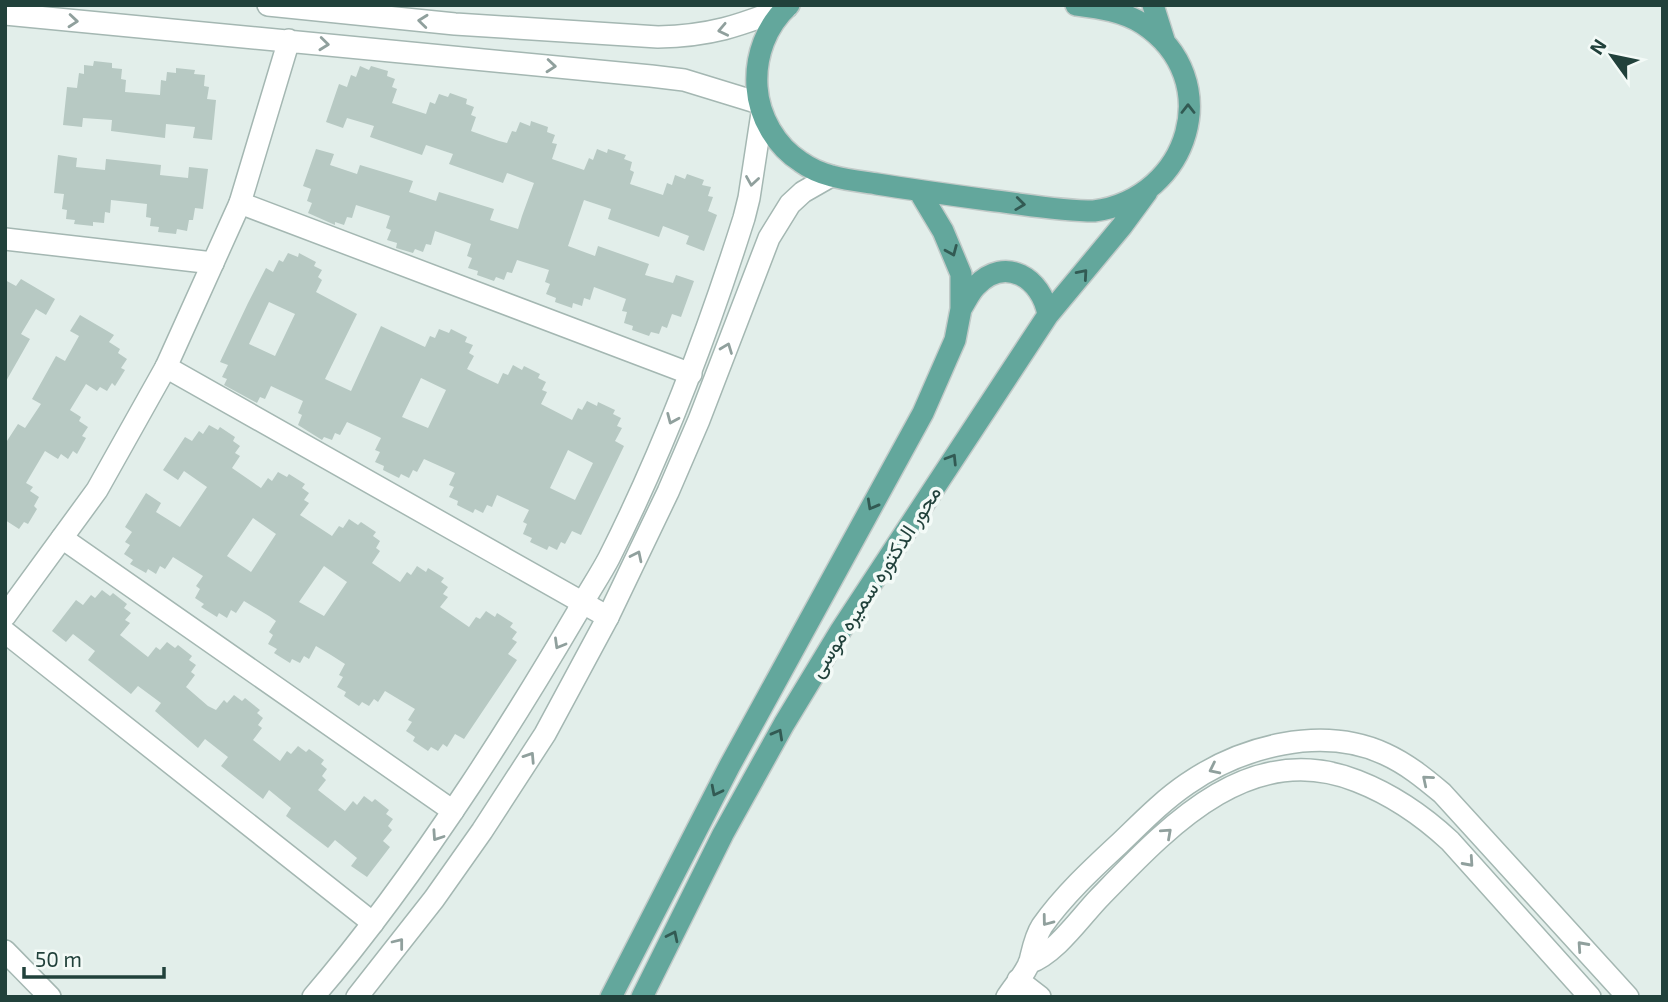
<svg xmlns="http://www.w3.org/2000/svg" width="1668" height="1002" viewBox="0 0 1668 1002" font-family="'Exo 2',Vazirmatn,sans-serif">
	<style>
		.building { fill: #b7c9c3; fill-rule: evenodd }
		.lines { fill: none; stroke-linecap: round; stroke-linejoin: round }
		.minor-casing { stroke: #a4b7b2; stroke-width: 24 }
		.tertiary-casing { stroke: #a4b7b2; stroke-width: 24 }
		.primary-casing { stroke: #c1cac8; stroke-width: 24 }
		.minor { stroke: #fff; stroke-width: 21 }
		.tertiary { stroke: #fff; stroke-width: 21 }
		.primary { stroke: #63a79c; stroke-width: 21 }
		.oneway { stroke: #90a09d }
		.oneway2 { stroke: #325a53 }
		.labels { text-anchor: middle; dominant-baseline: central; stroke-width: 7; stroke-linejoin: round; paint-order: stroke }
		.street-label { font-size: 21px; fill: #21413b; stroke: #f3faf7 }
	</style>
	<rect width="100%" height="100%" fill="#e2eeea"/>
	<path class="building" d="M94,61l18,2v5l10,1 -1,10 5,1 -1,12 35,3 1,-15 5,1 1,-9 9,1v-5l19,2 -1,4 11,1 -1,11 5,1 -2,12 9,1 -4,40 -19,-2 2,-11 -29,-3 -1,14 -54,-7 1,-11 -29,-2 -1,9 -19,-2 4,-38 10,1 2,-15 5,1v-9l9,1z
		M360,66l9,4 2,-4 17,5 -1,5 8,3 -3,8 5,2 -5,14 34,11 4,-12 5,2 4,-10 9,3 2,-4 17,6 -1,5 8,3 -3,8 5,2 -5,14 28,10 8,2 5,-12 4,1 4,-10 10,4 1,-5 17,6 -1,5 8,3 -3,8 5,1 -5,15 32,11 5,-12 4,2 4,-11 10,4 1,-4 18,6 -2,4 8,3 -2,8 4,2 -4,12 33,11 4,-12 5,2 3,-10 10,4 2,-5 17,6 -2,5 9,2 -3,9 5,1 -5,14 9,4 -13,36 -18,-7 3,-8 -26,-10 -4,11 -51,-18 3,-10 -27,-9 -16,46 27,10 3,-10 51,18 -4,11 28,8 3,-8 18,6 -13,36 -9,-3 -5,14 -5,-2 -3,8 -8,-2 -2,4 -17,-6 1,-4 -9,-3 3,-11 -5,-1 4,-12 -32,-12 -4,13 -6,-2 -2,8 -9,-3 -1,5 -17,-6 1,-4 -10,-4 4,-10 -5,-2 4,-12 -32,-10 -5,13 -5,-1 -3,8 -8,-3 -2,4 -17,-6 1,-4 -10,-3 4,-10 -5,-2 4,-12 -8,-3 -28,-10 -4,14 -5,-1 -3,8 -8,-3 -2,4 -17,-5 1,-5 -10,-3 4,-10 -5,-2 4,-12 -34,-11 -4,13 -5,-1 -3,8 -9,-3v3l-27,-12 4,-10 -5,-2 4,-12 -8,-3 13,-37 18,5 -4,11 27,9 3,-9 53,16 -4,11 27,9 3,-9 55,17 -4,11 28,9 4,-13 12,-33 -27,-10 -4,10 -54,-19 4,-10 -27,-9 -4,10 -52,-18 4,-11 -27,-8 -4,10 -17,-6 13,-38 8,3 4,-12 5,2z
		M58,155l19,3 -1,9 29,3 1,-11 55,6 -1,10 28,3 1,-11 19,2 -5,40 -8,-1 -2,12h-4l-2,11 -10,-2 -1,5 -18,-2 1,-5 -9,-1 1,-8 -5,-1 1,-13 -36,-4 -1,13 -5,-1 -1,11 -11,-1v4l-19,-2 1,-4 -9,-1 1,-9 -5,-1 2,-15 -10,-1z
		M288,253l10,4 1,-4 17,9 -2,4 8,4 -4,7 4,3 -6,12 41,22 -32,65 26,12 30,-65 44,21 5,-11 5,2 4,-9 10,4 2,-4 16,8 -2,5 8,3 -4,8 5,3 -7,13 14,7 17,8 5,-11 5,2 5,-10 9,5 2,-4 16,8 -2,4 8,4 -4,8 5,2 -6,12 31,16 6,-12 4,2 5,-9 10,5 1,-4 17,8 -2,4 8,4 -4,8 5,2 -7,13 9,5 -43,89 -9,-4 -7,13 -4,-2 -4,8 -8,-4 -2,4 -17,-8 2,-4 -9,-4 4,-10 -4,-2 6,-12 -32,-15 -5,12 -5,-2 -4,8 -8,-4 -2,4 -16,-8 1,-4 -9,-4 5,-10 -5,-2 6,-12 -31,-14 -7,13 -4,-2 -4,8 -8,-4 -2,4 -16,-8 1,-4 -9,-4 5,-10 -5,-2 6,-12 -8,-4 -26,-12 -7,13 -5,-2 -3,7 -8,-3 -2,3 -24,-15 4,-10 -4,-2 5,-12 -32,-15 -6,13 -5,-2 -3,6 -33,-18 3,-6 -5,-2 6,-12 -8,-3 28,-59 18,-35 7,4 6,-12 4,2zM269,302l26,12 -20,42 -26,-12zM421,378l25,12 -18,38 -26,-11zM568,450l25,13 -18,37 -25,-12z
		M21,279l34,20 -9,16 -10,-6 -15,25 9,5 -25,44v-103l11,6z
		M80,315l34,20 -5,7 11,7 -2,4 9,6 -6,9 4,2 -10,16 -3,-3 -5,8 -7,-4 -3,4 -11,-7 -16,26 11,7 -2,4 9,6 -6,9 4,2 -9,16 -4,-3 -5,8 -7,-5 -3,5 -13,-8 -19,32 7,4 -3,4 9,6 -5,9 3,3 -9,15 -4,-2 -5,7 -14,-9v-76l13,-20 7,4 16,-24 -9,-5 24,-43 9,5 14,-25 -9,-5z
		M209,425l9,5 2,-3 15,10 -2,4 7,5 -5,7 5,3 -8,12 29,20 7,-10 4,3 6,-9 9,5 2,-3 16,10 -3,4 7,5 -5,7 5,3 -9,12 32,21 7,-10 4,2 6,-9 9,6 3,-3 15,10 -3,4 7,5 -4,7 4,3 -8,12 28,19 7,-10 4,3 6,-9 9,6 2,-4 16,10 -3,4 7,5 -5,7 5,3 -8,10 29,20 7,-10 4,2 6,-8 9,6 2,-4 16,10 -3,4 7,5 -5,7 5,3 -9,12 9,6 -53,79 -9,-5 -8,13 -4,-3 -5,7 -7,-4 -3,4 -15,-10 2,-4 -9,-6 6,-9 -4,-2 7,-11 -30,-18 -7,11 -4,-3 -5,7 -7,-4 -3,4 -15,-10 2,-4 -9,-5 6,-10 -4,-2 6,-11 -14,-9 -15,-9 -7,13 -5,-3 -4,7 -8,-4 -2,4 -16,-10 3,-4 -9,-5 5,-9 -4,-3 7,-11 -7,-5 -25,-15 -8,12 -5,-3 -4,8 -8,-5 -2,4 -16,-10 3,-3 -9,-6 5,-9 -4,-3 7,-10 -30,-19 -8,12 -5,-3 -4,8 -8,-5 -2,4 -16,-9 3,-4 -9,-6 6,-9 -5,-3 7,-10 -7,-5 21,-34 15,10 -5,9 24,15 27,-40 -23,-16 -6,9 -15,-10 22,-33 7,4 7,-10 4,3zM253,518l23,16 -25,38 -24,-16zM324,566l23,16 -23,34 -25,-14z
		M102,590l8,6 3,-3 14,11 -3,4 7,5 -6,7 5,3 -10,12 28,22 8,-10 4,3 7,-8 8,6 3,-3 14,11 -3,4 7,5 -5,7 4,3 -9,12 22,19 8,4 8,-10 3,3 7,-8 8,6 3,-3 15,12 -3,3 6,5 -5,7 4,3 -9,12 27,21 7,-10 4,3 7,-8 8,6 3,-3 15,11 -3,4 6,5 -5,7 4,4 -8,10 27,21 8,-10 4,4 7,-9 8,6 3,-3 14,11 -3,4 7,5 -5,7 4,4 -9,11 7,6 -23,30 -16,-11 6,-8 -22,-18 -7,8 -42,-32 5,-8 -22,-18 -6,9 -42,-33 7,-9 -23,-18 -7,9 -43,-37 6,-8 -23,-17 -7,8 -43,-34 7,-9 -22,-17 -7,8 -14,-11 24,-31 7,5 8,-10 4,3z"/>
	<g class="lines">
		<defs>
			<path id="minor" d="M240,203l451,171
				M5,239l208,24
				M166,367l442,250
				M62,538l391,273
				M5,632l368,291
				M5,951l45,46
				M1029,963c27,-10 50,-44 70,-65 69,-71 150,-160 258,-117 36,14 65,34 93,60l140,156
				M1018,980l22,17
				M1007,997c7,-11 19,-24 23,-36 3,-12 5,-24 12,-35 21,-30 50,-57 77,-82 22,-21 43,-43 68,-60 55,-38 135,-59 198,-30 22,10 39,24 57,39l186,204"/>
			<path id="tertiary" d="M268,5l187,19 203,13c52,-1 81,-11 129,-30
				M5,14l646,62 33,4 75,23
				M5,616l92,-126 69,-123 74,-164 49,-163
				M313,997c58,-67 109,-139 158,-213 37,-56 72,-113 106,-171 10,-19 22,-36 32,-55 55,-109 98,-223 135,-340l5,-20 13,-85
				M357,997l77,-98 48,-68 63,-97 63,-117 60,-125 31,-72 70,-182 21,-34 13,-12 28,-16"/>
			<path id="primary" d="M789,5c-23,21 -34,51 -32,82 2,30 19,59 44,75 22,16 50,18 76,22 37,6 74,11 111,16 35,4 71,11 106,11 96,-13 132,-132 49,-187 -20,-13 -44,-16 -67,-19
				M1153,5l12,38
				M961,309c5,-8 9,-17 15,-23 29,-31 66,-8 72,29
				M611,997l118,-230 194,-354 32,-73 6,-31v-35l-18,-43 -24,-40
				M642,997l81,-163 61,-110 57,-94 207,-315 74,-89 25,-34"/>
		</defs>
		<use href="#minor" class="minor-casing"/>
		<use href="#tertiary" class="tertiary-casing"/>
		<use href="#primary" class="primary-casing"/>
		<use href="#minor" class="minor"/>
		<use href="#tertiary" class="tertiary"/>
		<use href="#primary" class="primary"/>
	</g>
	<defs><path id="oneway-chevron" d="M-2-3.5L2.5 0L-2 3.5" fill="none" stroke-width="1.6" stroke-linecap="round" stroke-linejoin="round" transform="scale(1.75)"/></defs>
	<g class="oneway">
		<use href="#oneway-chevron" transform="translate(73 21) rotate(5)"/>
		<use href="#oneway-chevron" transform="translate(423 21) rotate(-174)"/>
		<use href="#oneway-chevron" transform="translate(723 30) rotate(168)"/>
		<use href="#oneway-chevron" transform="translate(324 44) rotate(6)"/>
		<use href="#oneway-chevron" transform="translate(551 66) rotate(5)"/>
		<use href="#oneway-chevron" transform="translate(752 181) rotate(99)"/>
		<use href="#oneway-chevron" transform="translate(727 348) rotate(-69)"/>
		<use href="#oneway-chevron" transform="translate(672 419) rotate(113)"/>
		<use href="#oneway-chevron" transform="translate(637 556) rotate(-64)"/>
		<use href="#oneway-chevron" transform="translate(559 644) rotate(120)"/>
		<use href="#oneway-chevron" transform="translate(530 757) rotate(-57)"/>
		<use href="#oneway-chevron" transform="translate(1214 769) rotate(154)"/>
		<use href="#oneway-chevron" transform="translate(1427 780) rotate(-140)"/>
		<use href="#oneway-chevron" transform="translate(1167 833) rotate(-42)"/>
		<use href="#oneway-chevron" transform="translate(437 836) rotate(124)"/>
		<use href="#oneway-chevron" transform="translate(1469 862) rotate(48)"/>
		<use href="#oneway-chevron" transform="translate(1047 921) rotate(127)"/>
		<use href="#oneway-chevron" transform="translate(399 943) rotate(-52)"/>
		<use href="#oneway-chevron" transform="translate(1582 946) rotate(-132)"/>
	</g>
	<g class="oneway2">
		<use href="#oneway-chevron" transform="translate(1188 109) rotate(-90)"/>
		<use href="#oneway-chevron" transform="translate(1020 204) rotate(7)"/>
		<use href="#oneway-chevron" transform="translate(952 251) rotate(67)"/>
		<use href="#oneway-chevron" transform="translate(1083 274) rotate(-49)"/>
		<use href="#oneway-chevron" transform="translate(952 459) rotate(-58)"/>
		<use href="#oneway-chevron" transform="translate(872 505) rotate(119)"/>
		<use href="#oneway-chevron" transform="translate(778 734) rotate(-61)"/>
		<use href="#oneway-chevron" transform="translate(716 791) rotate(117)"/>
		<use href="#oneway-chevron" transform="translate(673 936) rotate(-64)"/>
	</g>
	<g class="labels">
		<g class="street-label">
			<text transform="translate(874 581) rotate(-57)">محور الدكتوره سميره موسى</text>
		</g>
	</g>
	<rect width="1668" height="1002" fill="none" stroke="#21413b" stroke-width="14"/>
	<g transform="translate(1612 56) rotate(303)" stroke="#f3faf7" stroke-width="5" paint-order="stroke">
	<path d="M0-5L12 26L0 18L-12 26Z" fill="#21413b"/>
	<text y="-10" font-size="19" font-weight="bold" text-anchor="middle" fill="#21413b">N</text>
	</g>
	<path d="M24 967v10h140v-10" fill="none" stroke="#21413b" stroke-width="3.5"/>
	<text x="35" y="967" font-size="21" fill="#21413b" stroke="#f3faf7" stroke-width="5" paint-order="stroke">50 m</text>
</svg>
